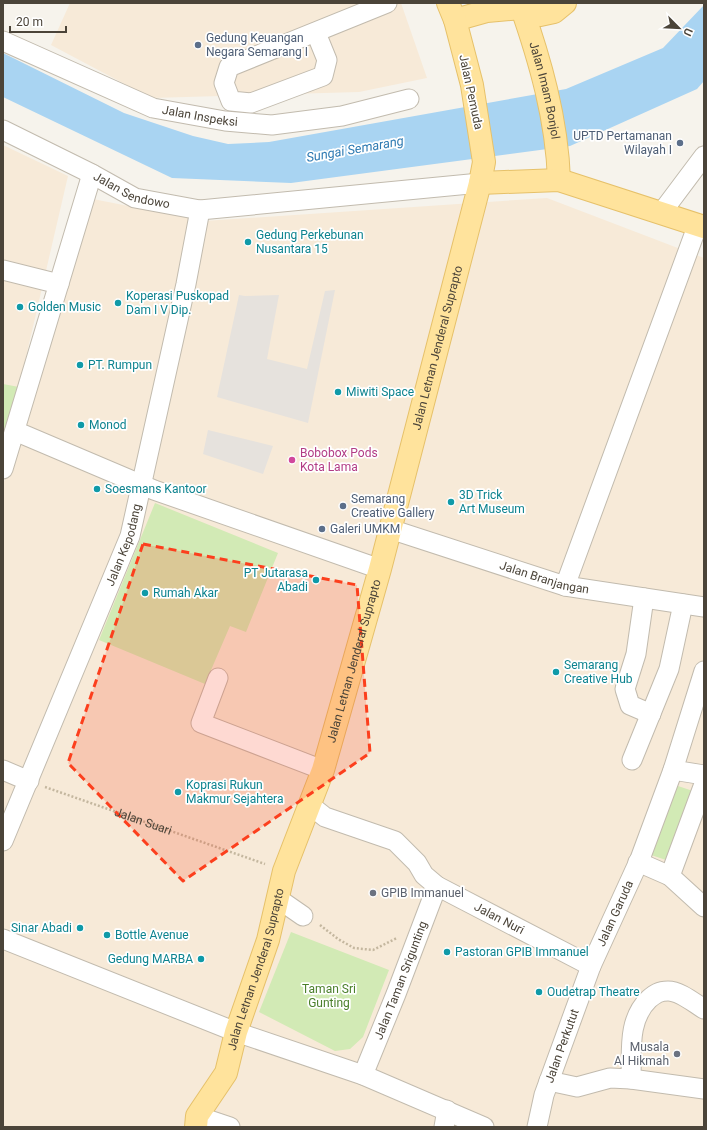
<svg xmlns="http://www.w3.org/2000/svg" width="707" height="1130" viewBox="0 0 707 1130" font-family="Roboto,sans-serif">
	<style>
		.commercial { fill: #f7ead8 }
		.industrial { fill: #e6e2dd }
		.green { fill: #d2eab5 }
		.water { fill: #a9d4f2 }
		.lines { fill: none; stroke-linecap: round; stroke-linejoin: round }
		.minor-casing { stroke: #c2bbae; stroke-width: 21 }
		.major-casing { stroke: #e6c16a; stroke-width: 24 }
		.path { stroke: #c4b79f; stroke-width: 2.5; stroke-dasharray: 2 2; stroke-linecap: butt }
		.minor { stroke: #fff; stroke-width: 19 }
		.major { stroke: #ffe39c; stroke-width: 22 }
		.marked { fill: #fc3f1d; fill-opacity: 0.2; stroke: #fc3f1d; stroke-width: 3; stroke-dasharray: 8 5; stroke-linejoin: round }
		.service-dot { fill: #5c6f8a; stroke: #fff; stroke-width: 1.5 }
		.culture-dot { fill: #0f9aa8; stroke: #fff; stroke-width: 1.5 }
		.hotel-dot { fill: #d1479c; stroke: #fff; stroke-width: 1.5 }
		.worship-dot { fill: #6b7280; stroke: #fff; stroke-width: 1.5 }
		.labels { text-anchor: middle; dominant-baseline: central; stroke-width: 3.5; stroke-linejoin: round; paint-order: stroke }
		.service-label { font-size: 12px; fill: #4e5e75; stroke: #fff; text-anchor: start }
		.street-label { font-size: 12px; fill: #4b4439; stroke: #fff }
		.culture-label { font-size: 12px; fill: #0d838f; stroke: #fff; text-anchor: start }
		.hotel-label { font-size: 12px; fill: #b23c85; stroke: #fff; text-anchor: start }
		.worship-label { font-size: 12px; fill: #5b616d; stroke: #fff; text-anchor: start }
		.park-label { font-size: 12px; fill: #4a7f2a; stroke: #fff }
		.water-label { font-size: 13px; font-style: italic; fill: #2e7ab2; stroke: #fff }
	</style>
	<rect width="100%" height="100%" fill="#f6f3ec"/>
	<path class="commercial" d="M70,3h331l26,75 -68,14 -208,6 -100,-53z
		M3,145l65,31 -49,211 -16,46z
		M547,198l157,60v869h-701v-642l90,-286 111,22z"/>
	<path class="industrial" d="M335,290l-27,133 -91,-26 22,-102 6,1 34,-1 -12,64 40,10 18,-78z
		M208,430l65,16 -10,28 -60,-20z"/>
	<path class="green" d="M3,384l16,3 -16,46z
		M155,503l123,50 -32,79 -16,-6 -25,58 -106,-44z
		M672,784l27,9 -24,70 -27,-9z
		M291,932l98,38 -26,67 -13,12 -15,2 -76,-39z"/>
	<path class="water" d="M704,5v76l-7,8 -127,57 -279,37 -119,-5 -169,-81v-44l121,60 69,23 35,8 41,-2 297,-53 97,-41z"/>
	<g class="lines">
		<defs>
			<g id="minor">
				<path d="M316,33l11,27 -4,16 -72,27 -20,-2 -7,-18 5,-16 158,-64"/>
				<path id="s2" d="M3,41l150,67 72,13 47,4 70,-9 67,-17"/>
				<path id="s3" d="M3,130l89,44 43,24 65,12 280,-27"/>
				<path d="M662,212l42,-56"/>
				<path d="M3,270l56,14"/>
				<path d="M15,431l139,59 226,79"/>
				<path d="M3,469l89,-295"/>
				<path id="s4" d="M390,529l175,57 139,21"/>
				<path d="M565,586l133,-362"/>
				<path d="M644,598l-8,56 -11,35 5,16 21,9"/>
				<path d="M218,678l-17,45 122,47"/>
				<path d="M632,760l37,-91 14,-65"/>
				<path d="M3,770l26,11"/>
				<path d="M673,770l31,5"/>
				<path id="s5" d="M311,806l14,11 70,24 22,22 7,12 13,11 154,80"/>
				<path id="s6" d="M3,841l127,-305 56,-252 14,-74"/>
				<path d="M638,862l32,14 34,31"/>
				<path d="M670,876l34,-92"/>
				<path d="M277,898l26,18"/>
				<path d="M3,939l233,93 127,43 121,52"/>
				<path id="s7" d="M363,1075l33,-81 41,-108"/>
				<path d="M631,1079c1,-27 -4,-59 18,-80 6,-5 10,-8 19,-8 12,0 26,12 36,18"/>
				<path d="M549,1081l28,6 33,-9 21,1 73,10"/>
				<path d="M197,1116l33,11"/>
				<path d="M444,1127l3,-17"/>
				<path id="s8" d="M537,1127l7,-32 47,-129 49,-107 33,-89 31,-99"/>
			</g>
			<g id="major">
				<path id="s9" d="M520,3c20,57 37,116 39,177"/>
				<path d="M455,20l32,-9 35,-3 18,7 14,-3 11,-9"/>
				<path d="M480,183l79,-3 145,47"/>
				<path id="s10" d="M196,1127l1,-11 29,-43 10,-41 32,-92 16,-69 39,-101 57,-201 100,-386 4,-21 -12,-77 -17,-65 -7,-17"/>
			</g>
		</defs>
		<use href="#minor" class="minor-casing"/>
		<use href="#major" class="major-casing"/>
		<g class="path">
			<path id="s1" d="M45,787l220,77"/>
			<path d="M320,925l18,14 16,9 19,2 24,-12"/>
		</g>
		<use href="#minor" class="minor"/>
		<use href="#major" class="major"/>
	</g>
	<path class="marked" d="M143,544l214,41 13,168 -187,128 -115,-118z"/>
	<g class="service-dot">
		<circle cx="198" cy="45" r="4"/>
		<circle cx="680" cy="143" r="4"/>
		<circle cx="343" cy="506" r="4"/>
		<circle cx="322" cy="529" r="4"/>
	</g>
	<g class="culture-dot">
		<circle cx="248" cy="242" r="4"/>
		<circle cx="118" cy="303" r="4"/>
		<circle cx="20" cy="307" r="4"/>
		<circle cx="80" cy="365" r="4"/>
		<circle cx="338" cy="392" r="4"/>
		<circle cx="81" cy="425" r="4"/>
		<circle cx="97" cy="489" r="4"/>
		<circle cx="451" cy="502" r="4"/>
		<circle cx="316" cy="580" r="4"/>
		<circle cx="145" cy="593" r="4"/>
		<circle cx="556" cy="672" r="4"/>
		<circle cx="178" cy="792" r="4"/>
		<circle cx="80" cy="928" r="4"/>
		<circle cx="107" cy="935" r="4"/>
		<circle cx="447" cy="952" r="4"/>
		<circle cx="201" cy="959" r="4"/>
		<circle cx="539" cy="992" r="4"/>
	</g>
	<circle class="hotel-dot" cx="292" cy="460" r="4"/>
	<g class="worship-dot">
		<circle cx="373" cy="893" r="4"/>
		<circle cx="677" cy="1054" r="4"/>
	</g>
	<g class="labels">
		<g class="service-label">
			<text x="206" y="38">Gedung Keuangan<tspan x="206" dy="14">Negara Semarang I</tspan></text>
			<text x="672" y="136" text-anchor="end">UPTD Pertamanan<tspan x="672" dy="14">Wilayah I</tspan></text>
			<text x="351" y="499">Semarang<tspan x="351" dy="14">Creative Gallery</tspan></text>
			<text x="330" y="529">Galeri UMKM</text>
		</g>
		<g class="street-label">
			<text stroke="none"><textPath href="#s9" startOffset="91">Jalan Imam Bonjol</textPath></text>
			<text transform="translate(471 92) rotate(78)">Jalan Pemuda</text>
			<text stroke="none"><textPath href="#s2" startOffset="212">Jalan Inspeksi</textPath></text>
			<text stroke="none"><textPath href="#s3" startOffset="143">Jalan Sendowo</textPath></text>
			<text stroke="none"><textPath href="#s10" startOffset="819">Jalan Letnan Jenderal Suprapto</textPath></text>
			<text stroke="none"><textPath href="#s6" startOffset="320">Jalan Kepodang</textPath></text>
			<text stroke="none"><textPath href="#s4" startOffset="162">Jalan Branjangan</textPath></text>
			<text stroke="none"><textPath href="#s10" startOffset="495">Jalan Letnan Jenderal Suprapto</textPath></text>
			<text stroke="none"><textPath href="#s1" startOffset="104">Jalan Suari</textPath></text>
			<text stroke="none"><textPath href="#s8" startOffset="228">Jalan Garuda</textPath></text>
			<text stroke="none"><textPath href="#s5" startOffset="224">Jalan Nuri</textPath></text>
			<text stroke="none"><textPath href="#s10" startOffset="171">Jalan Letnan Jenderal Suprapto</textPath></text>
			<text stroke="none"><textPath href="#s7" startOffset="102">Jalan Taman Srigunting</textPath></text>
			<text stroke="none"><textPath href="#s8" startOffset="85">Jalan Perkutut</textPath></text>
		</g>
		<g class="culture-label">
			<text x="256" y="235">Gedung Perkebunan<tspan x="256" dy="14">Nusantara 15</tspan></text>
			<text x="126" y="296">Koperasi Puskopad<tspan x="126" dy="14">Dam I V Dip.</tspan></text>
			<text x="28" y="307">Golden Music</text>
			<text x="88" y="365">PT. Rumpun</text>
			<text x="346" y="392">Miwiti Space</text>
			<text x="89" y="425">Monod</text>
			<text x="105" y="489">Soesmans Kantoor</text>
			<text x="459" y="495">3D Trick<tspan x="459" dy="14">Art Museum</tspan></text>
			<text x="308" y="573" text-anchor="end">PT Jutarasa<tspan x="308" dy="14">Abadi</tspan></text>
			<text x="153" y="593">Rumah Akar</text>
			<text x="564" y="665">Semarang<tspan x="564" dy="14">Creative Hub</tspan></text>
			<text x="186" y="785">Koprasi Rukun<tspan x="186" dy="14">Makmur Sejahtera</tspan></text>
			<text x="72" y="928" text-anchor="end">Sinar Abadi</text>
			<text x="115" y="935">Bottle Avenue</text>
			<text x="455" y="952">Pastoran GPIB Immanuel</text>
			<text x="193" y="959" text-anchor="end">Gedung MARBA</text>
			<text x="547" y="992">Oudetrap Theatre</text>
		</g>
		<g class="hotel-label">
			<text x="300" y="453">Bobobox Pods<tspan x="300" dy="14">Kota Lama</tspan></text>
		</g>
		<g class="worship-label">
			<text x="381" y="893">GPIB Immanuel</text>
			<text x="669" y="1047" text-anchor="end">Musala<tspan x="669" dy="14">Al Hikmah</tspan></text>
		</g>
		<g class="park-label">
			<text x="329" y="989">Taman Sri<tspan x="329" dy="14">Gunting</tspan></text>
		</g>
		<g class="water-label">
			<text transform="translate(355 149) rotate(-10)">Sungai Semarang</text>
		</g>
	</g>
	<rect width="707" height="1130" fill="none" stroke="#4b4439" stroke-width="8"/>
	<g transform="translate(679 28) rotate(114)" stroke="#ffffff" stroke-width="3" paint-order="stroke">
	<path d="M0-3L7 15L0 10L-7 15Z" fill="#4b4439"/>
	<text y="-6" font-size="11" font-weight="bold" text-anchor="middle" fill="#4b4439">U</text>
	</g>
	<path d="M10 26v6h56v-6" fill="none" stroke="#4b4439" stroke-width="2"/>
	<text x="16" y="26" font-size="12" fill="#4b4439" stroke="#ffffff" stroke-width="3" paint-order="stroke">20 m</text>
</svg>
